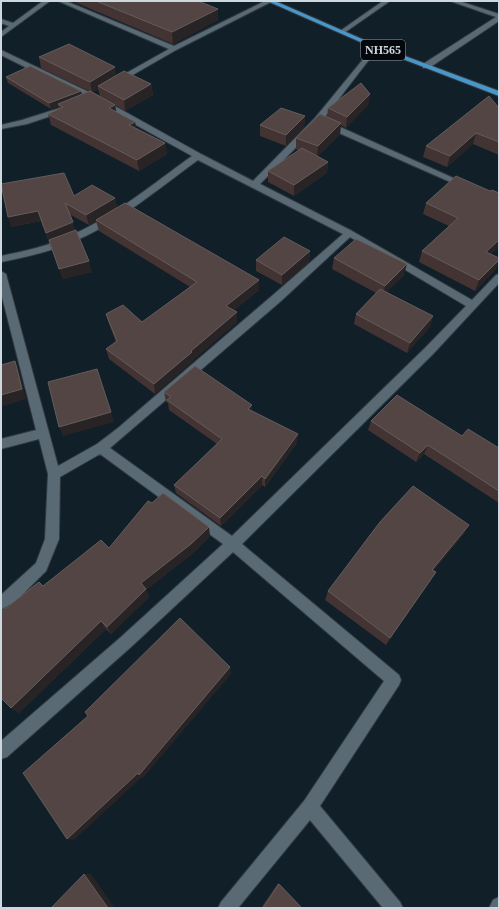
<svg xmlns="http://www.w3.org/2000/svg" width="500" height="909" viewBox="0 0 500 909" font-family="Georgia,serif">
	<style>
		.lines { fill: none; stroke-linecap: round; stroke-linejoin: round }
		.street-casing { stroke: #323a41; stroke-width: 2 }
		.highway-casing { stroke: #323a41; stroke-width: 2 }
		.street { fill: #5a6a75; fill-rule: evenodd }
		.highway { fill: #4997c8; fill-rule: evenodd }
		.wall { fill: #433332; fill-rule: evenodd }
		.shaded-wall { fill: #282426 }
		.building { fill: #524544; stroke: #655c5c }
		.labels { text-anchor: middle; dominant-baseline: central; stroke-width: 3.5; stroke-linejoin: round; paint-order: stroke }
		.shield { fill: #04080c; stroke: #92999f; stroke-width: 1 }
		.shield-label { font-size: 12px; font-weight: bold; fill: #cfd7de }
	</style>
	<rect width="100%" height="100%" fill="#111f28"/>
	<g class="lines">
		<defs>
			<path id="street" d="M43,1h7l-49,36v-5l8,-6 -8,-3v-4l12,4z
				M58,1h8l108,45 91,-45h8l-97,49 -59,34 -4,-2 1,-2 55,-31z
				M383,1h7l-46,32h-4v-2z
				M450,1h9l40,13v7l-70,47h-6v-4l73,-47z
				M376,45l3,2 -1,1 -57,74 -61,62 92,47 120,69 24,-25 3,-1v9l-66,71 -191,190 157,131 2,5 -2,5 -79,121 80,96 3,6h-20l-73,-88 -72,88h-20l3,-6 83,-101 80,-120 -151,-129 -102,95 -124,110 -6,2v-18l120,-104 102,-93 -123,-90 -40,23 -1,62 -13,32 -29,29 -16,10v-15l35,-32 9,-24 3,-65 -9,-35 -38,10v-10l35,-9 -35,-137v-22l5,3 52,192 39,-22 21,-16 155,-133 70,-61 -145,-74c-39,28 -77,61 -121,80 -24,11 -50,17 -76,22v-6c24,-5 48,-10 71,-21 44,-20 81,-51 120,-79l-103,-57 -88,-44v-5l94,45 106,59 52,27 62,-63 59,-72zM350,237l116,69 -41,42 -193,188 -122,-88 171,-147z
				M63,107l4,2 -1,2 -39,13 -26,5v-4l21,-5z
				M323,122h6l142,64 -1,2h-6l-141,-62z
				M499,897v11h-10l4,-8z"/>
			<path id="highway" d="M267,1h8l103,45 121,45v5l-125,-48z"/>
		</defs>
		<use href="#street" class="street-casing"/>
		<use href="#highway" class="highway-casing"/>
		<use href="#street" class="street"/>
		<use href="#highway" class="highway"/>
	</g>
	<path class="wall" d="M72,1h126l20,19 -45,24z
		M39,57l78,18 34,9 2,11 -28,16 -10,-6 1,7 19,10 1,6 29,15 2,11 -28,17 -88,-46 -3,-11 11,-5 -1,-3 -7,3 -43,-26 -2,-6 75,14 1,3 7,-3 -48,-23zM98,89l2,7 -8,-4z
		M370,94l-2,11 -22,23 -5,-3 -1,9 -22,22 10,6 -1,11 -33,23 -26,-14v-11l31,-20 -3,-2v-11l31,-21 1,-9z
		M499,108v47l-26,-11 -26,23 -24,-10 3,-11z
		M305,116l-1,11 -18,19 -26,-10v-11z
		M490,191l9,2v54l-8,7 8,4v3l-4,9 -20,21 -56,-29 3,-11 27,-25 -26,-12 3,-11z
		M74,196l41,2 2,10 142,72v10l-25,20 3,2v10l-44,38v1l-38,33 -46,-35 -3,-10 10,-7 -7,-18 -3,-10 36,8 48,-35 -91,-56 -3,-10 -7,4 -20,-11 6,16 17,42 -29,7 -22,-58 -30,6z
		M310,251l-1,11 -27,23 -26,-14v-11z
		M334,258l70,17 -18,17 47,24 -3,11 -23,26 -53,-29 2,-10 20,-21 -44,-24z
		M164,392l88,13v6l45,32 -32,44 -3,-2 -41,41 -45,-33 -2,-8 43,-41 -48,-34 -1,-7 -2,-1z
		M371,421l91,15 37,12v55l-75,-49 -8,8 -48,-32z
		M152,503l58,33 -17,17 -47,37 3,7 -38,37 -5,-5 -87,84 -8,-5 32,-122 66,-38z
		M469,525l-6,10 -30,36 3,1 -6,9 -44,64 -61,-45 3,-9z
		M278,883l1,1 23,24h-41z"/>
	<path class="shaded-wall" d="M218,9v11l-45,24 -1,-12z
		M115,67l2,11 -19,8v3l-6,3 -2,-10z
		M151,84l2,11 -28,16 -1,-11z
		M81,91l1,6 -24,7v2l-7,3 -2,-6z
		M370,94l-2,11 -22,23 1,-11z
		M115,105l2,11 -8,-8z
		M305,116l-1,11 -18,19v-11z
		M135,122l2,11 -8,-8z
		M341,123l-1,11 -23,23 1,-11z
		M476,133l-3,11 -26,23 3,-11z
		M165,143l2,11 -28,17 -2,-11z
		M328,162l-1,11 -33,23v-11z
		M115,198l2,10 -28,17 -3,-10z
		M38,211l3,10 -30,6 -3,-10z
		M73,222l2,10 -26,10 -3,-9z
		M499,240v7l-17,16 4,-11z
		M310,251l-1,11 -27,23v-10z
		M499,260l-4,10 -20,21 4,-11z
		M89,261l3,11 -29,7 -4,-10z
		M407,264l-3,11 -21,21 2,-10z
		M259,280v10l-32,26 -1,-10z
		M237,312v10l-44,38v1l-38,33 -1,-10 37,-33z
		M433,316l-3,11 -23,26 3,-10z
		M15,361l4,10 7,28 -25,8v-12z
		M252,405v10l-4,-6z
		M111,412l3,10 -51,14 -4,-9z
		M298,434l-1,9 -32,44v-8z
		M428,445l-4,9 -8,8 4,-9z
		M262,476v9l-41,41 -1,-8z
		M469,525l-6,10 -36,44 5,-9z
		M209,527l1,9 -17,17 -47,37 3,7 -38,37 -4,-7 34,-44z
		M436,572l-6,9 -44,64 4,-7z
		M101,621l5,8 -87,84 -8,-5z
		M230,667l1,7 -88,104 -1,-1 -68,63 -7,-1z
		M84,874h7l24,34h-7z"/>
	<path class="building" d="M96,1h102l20,8 -46,23z
		M69,44l46,23 -25,15 -51,-25z
		M30,66l51,25 -32,12 -43,-26z
		M124,71l27,13 -27,16 -26,-14z
		M361,83l9,11 -23,23 -19,-9z
		M90,91l25,14 -6,3 26,14 -6,3 36,18 -28,17 -89,-46 15,-7 -5,-3z
		M489,96l10,12v34l-23,-9 -26,23 -24,-10z
		M281,108l24,8 -19,19 -26,-10z
		M320,114l21,9 -23,23 -22,-8z
		M302,148l26,14 -34,23 -26,-14z
		M64,173l10,23 18,-11 23,13 -29,17 -21,-12 8,19 -27,11 -8,-22 -30,6 -7,-33z
		M456,176l34,15 2,-1 7,3v47l-13,12 13,6v2l-20,20 -57,-29 36,-33 -32,-15z
		M125,203l134,77 -33,26 11,6 -46,39 1,1 -38,32 -48,-35 11,-8 -11,-27 17,-9 19,17 55,-40 -101,-62z
		M76,230l13,31 -30,8 -10,-29z
		M284,237l26,14 -28,24 -26,-15z
		M356,239l51,25 -22,22 -51,-28z
		M380,289l53,27 -23,27 -54,-29z
		M15,361l7,28 -21,6v-30z
		M195,366l57,39 -4,4 50,25 -33,45 -3,-3 -42,42 -46,-33 48,-46 -55,-39 4,-3 -7,-5z
		M97,369l14,43 -52,15 -11,-45z
		M397,395l65,41 6,-7 31,19v43l-71,-46 -8,8 -49,-32z
		M413,486l56,39 -37,45 4,2 -46,66 -62,-47 52,-69z
		M163,493l46,34 -18,17 -50,39 5,6 -39,38 -6,-6 -90,87 -10,-10v-86l38,-30 4,4 58,-46 8,8 39,-47 4,2z
		M180,618l50,49 -91,108 -1,-2 -71,66 -44,-66 65,-57 -3,-4z
		M84,874l24,34h-57z
		M279,884l23,24h-39z"/>
	<g class="labels">
		<rect class="shield" x="361" y="40" width="44" height="20" rx="3"/>
		<g class="shield-label">
			<text x="383" y="50">NH565</text>
		</g>
	</g>
	<rect width="500" height="909" fill="none" stroke="#cfd7de" stroke-width="4"/>
</svg>
